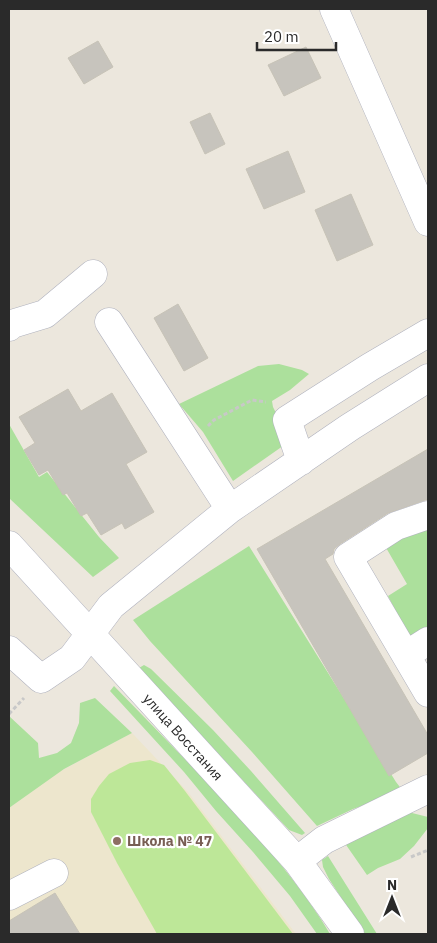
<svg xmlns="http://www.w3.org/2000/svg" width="437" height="943" viewBox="0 0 437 943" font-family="'IBM Plex Sans',sans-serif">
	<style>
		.education { fill: #ede6cd }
		.green { fill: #ace09c }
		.pitch { fill: #bde798 }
		.building { fill: #c7c4bd; stroke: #c7c3b7 }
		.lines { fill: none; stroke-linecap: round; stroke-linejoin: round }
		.minor-casing { stroke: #b0b2be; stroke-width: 29 }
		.path { stroke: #c8c8c8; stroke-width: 3; stroke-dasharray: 4 2.5; stroke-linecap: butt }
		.minor { stroke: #fff; stroke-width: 28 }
		.education-dot { fill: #8d6e63; stroke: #fff; stroke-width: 2 }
		.labels { text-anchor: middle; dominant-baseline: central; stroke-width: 4.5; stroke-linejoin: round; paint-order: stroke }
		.street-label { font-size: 14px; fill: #2a2a2a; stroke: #fff }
		.education-label { font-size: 14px; font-weight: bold; fill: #785e54; stroke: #fff; text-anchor: start }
	</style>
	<rect width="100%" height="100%" fill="#ece7dd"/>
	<path class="education" d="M132,733l56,59 108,142h-287v-126l48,-35z"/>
	<path class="green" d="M279,364l23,6 7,4 -19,16 -18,11 1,6 17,34 -57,40 -30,-49 -24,-28 79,-38z
		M9,424l30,53 8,-5 52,65 20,21 -26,19 -84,-79z
		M428,520v117l-14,9 -26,-50 19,-12 -26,-45z
		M249,546l147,236 7,9 -50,18 -36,17 -65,-74 -102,-111 -17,-21z
		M144,665l7,4 62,61 38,41 54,62 -3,2 -13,-5 -88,-95 -52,-53 -10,-14z
		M114,686c35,36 70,72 104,108 41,44 81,88 112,140h-13l-27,-38 -37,-44 -37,-41 -32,-39 -74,-81z
		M95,698l37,35 -68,36 -55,39v-92l29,27 1,15 18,-5 14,-10 8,-20 1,-20z
		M400,810l28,7v11l-14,18 -14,13 -22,9 -11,7 -23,-33z
		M328,856l49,78h-12l-36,-55 -6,-12 -1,-7z"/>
	<path class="pitch" d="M150,760l14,5 21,26 108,143h-136l-40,-71 -26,-51v-13l8,-13 10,-12 21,-11z"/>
	<path class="building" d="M98,41l15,26 -29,17 -16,-26z
		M306,47l15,31 -37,18 -16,-31z
		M210,113l15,31 -20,10 -15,-32z
		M288,151l17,41 -41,17 -18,-40z
		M351,194l22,51 -36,16 -22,-51z
		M178,304l30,54 -24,13 -30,-53z
		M68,389l13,22 31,-18 35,59 -21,12 28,48 -29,17 -3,-6 -21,12 -14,-22 -6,3 -14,-23 -4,2 -15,-25 -9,5 -15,-25 11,-7 -16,-26z
		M428,449v50l-40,14 -48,31 -6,5 -1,5 -8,5 103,176v18l-39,23 -132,-227z
		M55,893l25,41h-71v-13z"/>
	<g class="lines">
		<defs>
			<path id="minor" d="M334,9l94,213
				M109,322l121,187
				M9,327l3,-3 33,-10 48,-40
				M301,461l-14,-41 83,-53 58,-34
				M428,515l-32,11 -48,31 80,136
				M9,545l288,316 53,73
				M9,650l32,29 31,-21 39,-52 119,-97 120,-82 78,-49
				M406,655l22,-14
				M297,861l27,-21 104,-51
				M9,896l45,-23"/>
		</defs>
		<use href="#minor" class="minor-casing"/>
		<path class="path" d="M208,426l6,-6 38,-20 14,2
			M9,714l15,-16
			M411,857l17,-7"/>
		<use href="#minor" class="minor"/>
	</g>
	<circle class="education-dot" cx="117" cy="841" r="5"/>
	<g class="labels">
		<g class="street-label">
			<text transform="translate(183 737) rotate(48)">улица Восстания</text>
		</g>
		<g class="education-label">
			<text x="127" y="841">Школа № 47</text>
		</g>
	</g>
	<rect width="437" height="943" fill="none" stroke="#2a2a2a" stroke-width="20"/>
	<g transform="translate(392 898)" stroke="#ffffff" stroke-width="4" paint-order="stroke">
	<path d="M0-4L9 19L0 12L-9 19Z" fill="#2a2a2a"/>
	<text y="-8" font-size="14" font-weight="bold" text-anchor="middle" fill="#2a2a2a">N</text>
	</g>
	<path d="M257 42v8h79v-8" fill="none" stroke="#2a2a2a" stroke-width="2.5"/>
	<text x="264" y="42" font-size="15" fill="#2a2a2a" stroke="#ffffff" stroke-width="4" paint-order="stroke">20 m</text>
</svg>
